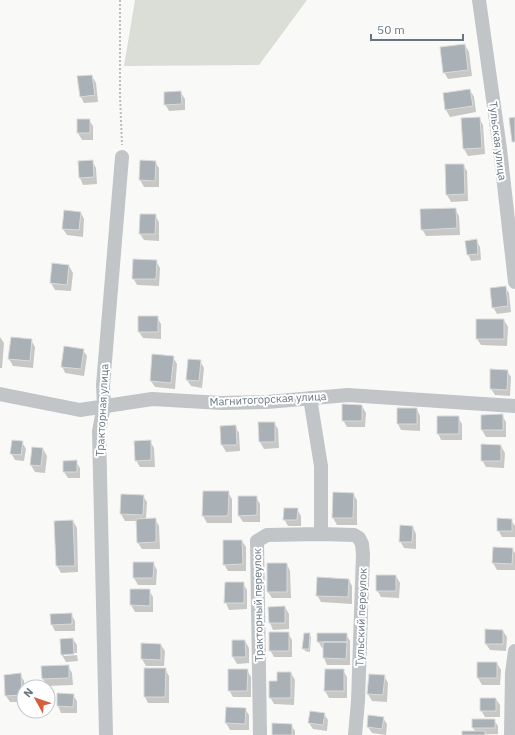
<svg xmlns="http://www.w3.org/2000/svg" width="515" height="735" viewBox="0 0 515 735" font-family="'IBM Plex Sans',sans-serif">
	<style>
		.green { fill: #daded7 }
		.shadow { fill: #0003 }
		.building { fill: #a9b0b6; stroke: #dbdbda }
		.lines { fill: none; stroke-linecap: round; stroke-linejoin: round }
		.path { stroke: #bbbec0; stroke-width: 2; stroke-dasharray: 2 2; stroke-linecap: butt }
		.minor { stroke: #c1c5c8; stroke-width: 14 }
		.labels { text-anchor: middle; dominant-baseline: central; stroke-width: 4; stroke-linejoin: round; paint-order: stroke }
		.street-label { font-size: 11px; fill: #667580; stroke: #fff }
	</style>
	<rect width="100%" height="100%" fill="#f9f9f8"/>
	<path class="green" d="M135,0h172l-48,65 -135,1z"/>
	<path class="shadow" d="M465,45l4,7 3,24 -24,3 -4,-7z
		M92,76l4,7 2,19 -14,1 -3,-6z
		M470,90l4,7 2,15 -26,5 -4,-7z
		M181,93l4,6v11l-16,1 -4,-7z
		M479,118l4,7 2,29 -17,2 -4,-7z
		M78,120h11l4,6v14h-11l-4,-7z
		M92,161l4,7 1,16 -14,1 -3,-7z
		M141,161l14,1 4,6v19h-15l-4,-7z
		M446,165h17l4,6 1,30 -17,1 -4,-7z
		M455,209l4,7 1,19 -34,1 -4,-7z
		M81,213l3,6 -1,18 -16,-2 -4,-6z
		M155,215l4,7v19l-15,-1 -4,-6z
		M476,240l4,7 1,13 -10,1 -3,-7z
		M156,261l4,7 -1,18 -22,-1 -4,-7z
		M53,265l16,1 4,7 -2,18 -16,-1 -4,-7z
		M505,287l4,6 2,19 -14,2 -4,-7z
		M157,317l4,7v15l-18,-1 -4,-6z
		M504,320l4,7 -1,19 -26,-1 -4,-6z
		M0,337l4,6 -2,25h-2z
		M31,340l4,7 -2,21 -20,-2 -4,-7z
		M83,350l4,6 -3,20 -19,-3 -3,-7z
		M173,357l4,7 -2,25 -20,-2 -4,-6z
		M200,361l4,7 -2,20 -11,-2 -4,-6z
		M507,371l4,6 -1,19 -15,-1 -4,-6z
		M362,406l4,7 -1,14h-18l-4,-7z
		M417,409l3,7v15l-19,-1 -3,-6z
		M502,415l4,7v15h-20l-4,-7v-14z
		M458,417l4,7v16h-21l-3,-7z
		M260,423h14l4,6 1,19 -15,1 -4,-7z
		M235,426l4,7 1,18 -14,1 -4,-7z
		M150,441l4,7 1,19h-15l-4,-7z
		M22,442l4,7 -2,12 -9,-1 -4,-7z
		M501,446l4,7 -1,15 -18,-1 -4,-7z
		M43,449l4,7 -2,17 -10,-1 -4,-7z
		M76,462l4,6v10h-12l-4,-6z
		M228,492l4,7v24h-25l-4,-7z
		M353,494l4,6v25h-20l-4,-7z
		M143,496l4,6 -1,17h9l4,7 1,23h-18l-4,-6 -1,-22h-12l-4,-7z
		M256,497l4,7v18h-17l-4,-6z
		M297,509l4,7v10h-13l-4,-7z
		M511,520l4,6v11h-13l-4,-7z
		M73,521l4,7 1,44 -17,1 -4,-7 -2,-44z
		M413,527l3,7v15l-12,-1 -4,-7z
		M242,541l4,6v24h-18l-4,-7z
		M512,549l3,4v17h-18l-4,-7z
		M153,563l4,7 -1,15h-18l-4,-7z
		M287,564l3,7 1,27h-19l-4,-6z
		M396,576l4,7 -1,15 -18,-1 -4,-7z
		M349,580l3,6v18l-31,-2 -4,-7z
		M243,583l4,7v19l-18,1 -3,-7z
		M149,590l4,7v15h-18l-4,-7z
		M285,607l4,7v15l-16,1 -3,-7z
		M71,614l4,7v10h-20l-3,-6z
		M503,631l4,6 -1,14 -16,-1 -4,-6z
		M288,633l4,7v17h-18l-4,-7z
		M309,634l2,3 -1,15 -5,-1 -1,-3z
		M346,634l4,7v24h-23l-3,-7v-10h-2l-4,-7z
		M61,639h12l4,6v8l-13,1v2l13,-1 1,6 -12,1 -4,-7z
		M245,641l4,7v15l-12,1 -4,-7z
		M142,644l19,1 4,6 -1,15h-18l-4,-7z
		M497,663l4,7 -1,15h-18l-4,-7z
		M68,666l4,7 1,12 -26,1 -4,-7 -1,-12z
		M165,669l4,7v27h-21l-3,-6z
		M247,670l4,7v20h-18l-4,-7z
		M343,670l4,7v21h-18l-4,-7z
		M291,673l4,7 -1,25 -20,-1 -4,-7 8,-15z
		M20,674l4,7v21h-14l-4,-6z
		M369,675l15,1 4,7 -1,19 -15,-1 -4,-7z
		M58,694l15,1 4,6v12h-16l-3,-7z
		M496,699l4,6v12h-15l-4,-7z
		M245,709l4,6v15h-19l-4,-7z
		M324,714l4,6 -1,11 -14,-2 -4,-6z
		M383,718l4,6 -1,11 -14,-2 -4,-6z
		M494,720l4,6v8l-35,1 13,-3 -3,-4z
		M291,725l4,6v4h-22z"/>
	<path class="building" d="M465,44l3,26 -25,3 -3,-26z
		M92,75l3,20 -15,2 -3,-21z
		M470,89l3,17 -28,4 -2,-17z
		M181,91l1,13 -18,1v-13z
		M480,117l2,31 -19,1 -2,-31z
		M515,117v25h-3l-3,-24z
		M77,119h13v14h-13z
		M93,160l1,17 -15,1 -1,-17z
		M140,160l16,1 -1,20 -16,-1z
		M445,164h19l1,30 -19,1z
		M456,208l1,20 -36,2 -1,-21z
		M64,210l17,2 -2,18 -17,-1z
		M140,214h16l-1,20h-16z
		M477,239l1,15 -11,1 -2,-14z
		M133,259l24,1 -1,19h-24z
		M52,263l17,2 -2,20 -17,-2z
		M506,286l2,20 -16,2 -2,-20z
		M138,316h20v16h-20z
		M476,319h28v20h-28z
		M11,337l21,2 -2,22 -22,-2z
		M64,346l20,3 -3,20 -20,-2z
		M152,354l22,2 -3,27 -21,-2z
		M188,359l13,1 -2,21 -13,-1z
		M490,369l18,1 -1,20 -17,-1z
		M342,404l20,1v16h-20z
		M397,408h20v16h-20z
		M503,414v16h-22v-15z
		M437,416h22v18h-22z
		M258,422h17v20h-16z
		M236,425l1,20h-16l-1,-19z
		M12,440l11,1 -2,14 -11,-1z
		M151,440v20l-16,1 -1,-20z
		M481,444l20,1v16h-20z
		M32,447l11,1 -2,18 -11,-1z
		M77,460v12h-14v-11z
		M203,491h26l-1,25h-26z
		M333,492l21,1 -1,25h-21z
		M121,494l23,1 -1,20 -23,-1z
		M238,496h19v19l-19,1z
		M284,508h14l-1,12h-14z
		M156,518v24l-19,1 -1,-24z
		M497,518l15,1v12h-15z
		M73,520l2,46h-19l-2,-45z
		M400,525l13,1 -1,16h-13z
		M223,540h19l1,24 -20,1z
		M493,547l20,1 -1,16 -20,-1z
		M133,562h21l-1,16h-20z
		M267,563h20v29h-20z
		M376,575h20v16h-20z
		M317,577l32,2 -1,18 -32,-1z
		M225,582h19v21h-20z
		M130,589h20v17l-20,-1z
		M285,606v17h-16l-1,-16z
		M72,613v11l-21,1 -1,-11z
		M485,629l18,1v14h-18z
		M269,632h20v19h-20z
		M304,633h6l-1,16h-7z
		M317,633h30v9h-30z
		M73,638l1,16 -13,1 -1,-16z
		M232,640h13l1,17h-14z
		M323,642h24l-1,17 -23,-1z
		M141,643l20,1v16l-20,-1z
		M477,662h20v16h-20z
		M69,665v13l-27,1 -1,-13z
		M144,668h22l-1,29h-21z
		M228,669h20l-1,22h-19z
		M325,669h19v22h-20z
		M277,672h14v26h-22v-17h8z
		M21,673l1,22 -17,1 -1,-21z
		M369,674l16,1 -2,20 -16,-1z
		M57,693l17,1 -1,13 -16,-1z
		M480,698h16v13h-16z
		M226,707l20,1 -1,16 -20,-1z
		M310,711l15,2 -2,12 -15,-2z
		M368,715l16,2 -2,12 -15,-2z
		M472,719h23v9h-23z
		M272,723l20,1v11h-20z
		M462,731h23v4h-23z"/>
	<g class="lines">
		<path class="path" d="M120,0v95l2,50"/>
		<path class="minor" d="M479,0l21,149 15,133
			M0,394l80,16 72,-11 70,4 45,-1 81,-7 167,11
			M310,398l11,68v68
			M106,735l-7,-304 5,-25 -1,-21 19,-228
			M260,735l-3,-194 10,-6 54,-1 33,1 5,3 3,6 1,10 -5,147 -3,34
			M511,735l1,-62 3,-22"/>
	</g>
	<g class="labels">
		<g class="street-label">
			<text transform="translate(498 141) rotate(83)">Тульская улица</text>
			<text transform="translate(268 399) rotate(-3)">Магнитогорская улица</text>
			<text transform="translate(102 410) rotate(-87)">Тракторная улица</text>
			<text transform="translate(258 605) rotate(-91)">Тракторный переулок</text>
			<text transform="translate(361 617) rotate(-88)">Тульский переулок</text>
		</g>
	</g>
	<g transform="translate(36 699) rotate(310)"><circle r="19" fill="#ffffff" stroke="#c2c8cc"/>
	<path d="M0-3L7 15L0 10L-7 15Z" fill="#d55f3c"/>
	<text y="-6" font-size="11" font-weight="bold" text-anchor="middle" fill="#667580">N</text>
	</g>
	<path d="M371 34v6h92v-6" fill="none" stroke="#667580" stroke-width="2"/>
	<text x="377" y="34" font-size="12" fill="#667580" stroke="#ffffff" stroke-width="3" paint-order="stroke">50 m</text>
</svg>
